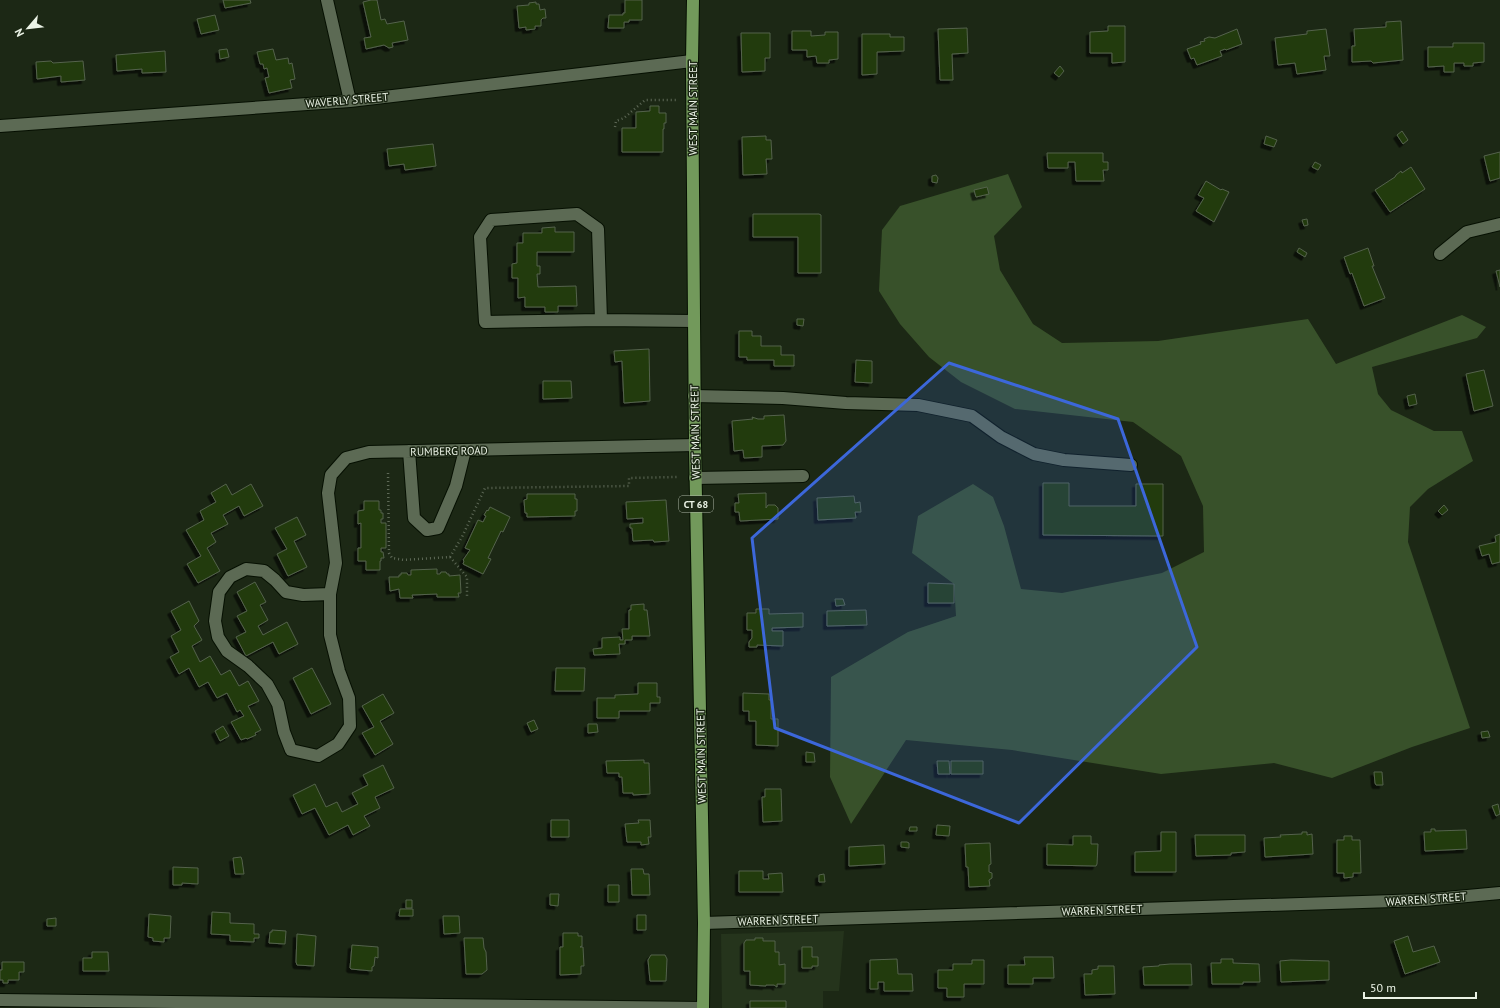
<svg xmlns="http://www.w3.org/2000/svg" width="1500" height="1008" viewBox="0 0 1500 1008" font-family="'PT Sans',sans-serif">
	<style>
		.built { fill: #25341c }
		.green { fill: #38512a }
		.building { fill: #213b0d; stroke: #54624c; filter: url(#shadow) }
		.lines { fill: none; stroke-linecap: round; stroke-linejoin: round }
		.minor-casing { stroke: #061002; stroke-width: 14 }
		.major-casing { stroke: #061002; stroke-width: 14 }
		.path { stroke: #5e6957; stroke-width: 2.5; stroke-dasharray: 1 3; stroke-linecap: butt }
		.minor { stroke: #5c6a54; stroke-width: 12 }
		.major { stroke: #72995b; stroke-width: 12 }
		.marked { fill: #3c67da; fill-opacity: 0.2; stroke: #3c67da; stroke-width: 3; stroke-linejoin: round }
		.labels { text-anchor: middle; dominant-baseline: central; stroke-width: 3; stroke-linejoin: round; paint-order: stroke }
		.shield { fill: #1c2815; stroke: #adb6a7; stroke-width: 1 }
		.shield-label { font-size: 10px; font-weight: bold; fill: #ebf3e6 }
		.street-label { font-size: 11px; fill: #ebf3e6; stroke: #1c2815 }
	</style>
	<defs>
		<filter id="shadow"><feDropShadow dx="-3.5" dy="3.5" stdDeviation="0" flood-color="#0009"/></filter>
	</defs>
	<rect width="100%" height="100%" fill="#1c2815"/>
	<path class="built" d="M844,931l-5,60h-16v17h-101l-1,-74z"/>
	<path class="green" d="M1008,174l14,33 -28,29 6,34 33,54 29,19 96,-2 150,-22 28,45 126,-49 24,12 -9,11 -105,29 6,27 13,16 43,21h28l11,30 -45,28 -18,18 -2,35 62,186 -58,19 -80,31 -58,-15 -113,11 -149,-24 -106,-10 -55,84 -21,-47 1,-100 77,-45 48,-16 -2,-32 -42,-31 6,-37 55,-32 20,13 11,29 17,63 41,4 100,-20 42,-21 -1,-46 -22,-50 -48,-34 -118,-13 -54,-27 -32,-25 -29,-33 -21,-33 3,-61 18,-24z"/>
	<path class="building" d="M223,0h27l1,3 -26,5z
		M371,0h6l4,20 4,-1 2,5 17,-3 4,19 -16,3 1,4 -4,1 -5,-3 -18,4 -2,-11 7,-1 -8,-35z
		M625,0h17v20h-13v2h-5v6h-16l1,-13h14v-2h2z
		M536,2v2h3l1,6 5,-1 1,9h-3l-2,2v6h-6v3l-9,1v-3l-7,1 -2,-22 12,-1v-2z
		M215,15l4,15 -18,4 -4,-15z
		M1401,21l2,39 -30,3 -2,-2 -19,1v-16h3l-1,-17 32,-2v-5z
		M1108,26h17v36l-13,1v-10h-22v-21l18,-1z
		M967,28l1,25 -16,1 1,26h-13l-2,-51z
		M1237,29l5,15 -16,6 -1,-1 -5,2 2,5 -25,9 -3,-7 -3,1 -4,-10 14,-5 -1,-2 5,-1 -1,-2 5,-2 6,1z
		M1326,29l4,27h-6l2,14 -29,4 -2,-11 -17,2 -3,-27 32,-4v-3z
		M792,31h19v5l14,-1v-3h13v27l-9,1v3h-12l-1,-7 -9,1v-7h-15z
		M741,33h29v25h-5v13l-23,1z
		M862,34h28v3h14v14l-27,1v22l-15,1z
		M1453,43h31v19l-11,1v3h-9v-3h-10v9h-10v-6l-16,1v-20h25z
		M227,49l2,8 -9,2 -1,-9z
		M273,49l3,11 12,-2 1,6 3,-1 3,16 -5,1 2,8 -23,5 -4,-15 4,-1 -2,-9 -3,1 -1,-5h-3l-3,-12z
		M165,51l1,21 -24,1v-4l-25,2 -1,-16z
		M51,61l2,2 30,-2 2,19 -24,2v-6l-24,3 -1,-17z
		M1060,66l4,5 -5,6 -5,-4z
		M650,106h9v7h7v10h-2v6h-1v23h-41v-24h14v-16l14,-1z
		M1402,131l6,9 -5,4 -6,-9z
		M766,136v4h5l1,19h-6l1,15 -24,1 -1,-38z
		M1266,136l11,4 -3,7 -10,-3z
		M433,144l3,22 -31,4 -1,-6 -15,2 -2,-17z
		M1500,152v26l-10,3 -6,-25z
		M1047,153h56v9h5v8h-5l1,11h-28l-1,-19h-7v6h-20z
		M1315,162l6,3 -3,5 -6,-3z
		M1411,167l14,22 -35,23 -15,-22 20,-13 1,-2 5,-4 1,2z
		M936,175l2,3 -1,5 -5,-1v-6z
		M1206,181l15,9 1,-1 7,3 -15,30 -18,-11 8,-13 -6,-3z
		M987,187l2,7 -13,3 -2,-7z
		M753,214h66l2,1v58h-23v-36h-45z
		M1307,219l1,6 -4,1 -2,-6z
		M555,227v5h19v20h-37v14h3v8h-3l1,13 38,-1 1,20h-19v6h-13v-5h-20v-10l-7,1v-20h-6v-14l5,-1v-20h6v-10h19v-5z
		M1299,248l8,5 -2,4 -8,-5z
		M1368,248l6,18h-2l13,32 -21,8 -12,-33 -2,1 -6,-17z
		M1500,270v17l-4,-16z
		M797,319h7l-1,7 -6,-1z
		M739,331h13v5h9v10h20v9h13v11h-20v-6h-27v-3h-8z
		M649,349l1,52 -26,2 -2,-42 -7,1 -1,-11z
		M856,360l16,1v22l-17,-1z
		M1484,370l9,36 -19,5 -8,-37z
		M543,381h28l1,17 -29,1z
		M1415,394l2,10 -8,2 -2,-10z
		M784,415l2,26 -3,4 -21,1v11l-18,1 -1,-8 -9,1 -2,-30 21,-2 -1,-2 6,2h6v-3z
		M1043,483h26v23h67v-22h27v52l-120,-1z
		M226,484l6,11 19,-11 12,22 -19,10 -5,-10 -16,9 5,9 -17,9 5,9 -9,6 13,23 -22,12 -11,-19 14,-8 -15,-26 18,-10 -4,-9 16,-9 -5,-9z
		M766,493v15l2,-3h7l3,3v11l-38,2 -1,-9h-4v-9h4l-1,-9z
		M527,494h48v5h2v12h-2v5l-48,1v-4h-2l-1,-13 3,-1z
		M854,496l1,7 5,-1 1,10h-6l1,6 -38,2 -1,-22z
		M666,500l3,41 -15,1 -1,-2 -20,1 -1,-13h-2v-4l13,-1v-5l-16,1 -1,-17z
		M364,501h15v9h2v3h2v6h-2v4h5v25h-5v4h2l1,6h-3v3h-1v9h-14v-9h-8v-13h3v-25l-3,1v-13l6,-1z
		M1444,505l4,5 -6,5 -4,-4z
		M490,507l20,10 -7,15 -2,-1 -13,27 3,1 -8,15 -20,-10 1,-3 -1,-1 7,-10 -5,-2 13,-28 5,2 3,-6 -2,-1 3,-5 1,1z
		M297,517l9,18 -12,6 13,26 -19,9 -11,-22 10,-5 -12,-21z
		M1500,534v28l-8,2 -3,-10 -7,2 -3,-10 17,-4 -1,-6z
		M437,569v5h3l1,-2h5l1,2h2v2l11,-1 1,18h-3l1,4h-22v-3l-25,1 1,3h-13l-1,-9 -9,2 -1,-14h10v-2h2v-2h6l1,2h3v-5z
		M255,582l11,20 -6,3 8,15 -10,6 5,9 24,-13 11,22 -19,10 -6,-12 -27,14 -10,-19 10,-5 -9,-16 10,-5 -10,-19z
		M928,583l26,1v19h-26z
		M835,599h8l2,6 -9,1z
		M189,601l10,20 -5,5 8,14 -10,6 8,16 10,-6 11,19 9,-5 9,16 9,-5 11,20 -11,5 13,24 -6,3 1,2 -9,4 -1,-1 -5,2 -10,-18 13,-6 -4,-6 -3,2 -10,-19 -10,5 -9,-16 -9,5 -10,-19 -10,6 -9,-17 9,-5 -8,-16 10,-6 -10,-19z
		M644,604v6h3l3,26h-18v4h-7v4h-6l1,10 -26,1 -1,-6 9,-1v-10l18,-1v3h3l-1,-11h7v-19h2v-5z
		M756,609h13v5l34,-1v14l-31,1v3h11v15l-26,-1v2h-8v-5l3,-4v-8h-5v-17h9z
		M866,610l1,15 -40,1v-15z
		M312,668l19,36 -20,10 -18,-36z
		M556,668h29l-1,23h-29z
		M638,683h19v14h3v6h-10v8h-31v7h-22v-20h18v-3l23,-1z
		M743,693l26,1v6h2v19h7v27l-22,-1v-24h-7v-10h-6z
		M383,694l11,19 -14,8 13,23 -18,11 -13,-22 12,-6 -12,-21z
		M534,720l4,9 -7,3 -4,-9z
		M588,724h9l1,8 -10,1z
		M223,726l6,10 -9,5 -5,-10z
		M1488,731l2,6 -8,1 -1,-6z
		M806,752l8,1 1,9h-9z
		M644,760v3h5l1,31 -17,1v-2h-10l-1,-16h-3v-4h-12l-1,-12z
		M937,761h12l1,13h-12z
		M951,761h32v13h-32z
		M383,765l11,23 -19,9 5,11 -16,8 6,10 -17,9 -5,-10 -19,10 -14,-27 -13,6 -9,-19 22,-11 11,23 11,-5 5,10 16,-8 -6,-11 16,-8 -5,-10z
		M1374,772h8l1,13h-7l-1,-2z
		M765,789h16l1,32 -19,1 -1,-25h3z
		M1498,804l2,10 -4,2 -4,-10z
		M551,820h18v17h-18z
		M638,820h12l1,17h-3l1,7 -8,1v-3h-14l-2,-18 14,-1z
		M937,825l13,1 -1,10 -13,-1z
		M910,827h7v4h-8z
		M1431,829h4v2l31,-1 1,19 -42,2 -1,-19h7z
		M1161,832h15v40h-41v-20l26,-1z
		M1302,832h5v3l5,-1 1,20 -48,3 -1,-19 17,-1 -1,-2 22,-1z
		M1195,835h50v17l-14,1v2l-35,1z
		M1073,836h18v8h7l-1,20 -1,2 -49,-1v-21l26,1z
		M1344,836h8v4h8l1,33h-8v4l-9,1v-5h-7v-33h7z
		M901,842h6l2,1v5l-8,-1z
		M990,843l1,21 -2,1v7l3,1v5l-3,2 1,6 -21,1 -1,-20h-2l-1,-23z
		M884,845l1,19 -36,2v-19z
		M241,857l1,3 2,14h-9l-2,-16z
		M173,867l25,1v16l-16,-1v2h-9z
		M631,869h12l1,5h5l1,21h-18z
		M739,871h24v8h6l-1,-5 14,-1 1,19h-44z
		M824,874l1,8h-6v-7z
		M608,885h11v17h-11z
		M550,894h9l-1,12 -8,-1z
		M406,900h6v8h-6z
		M400,909h13v7h-14z
		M212,912l18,1v10l24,1v10h5v4h-5v4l-24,-1v-6l-19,-1z
		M149,914l22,2 -1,22h-6v4l-11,-1v-3l-5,-1z
		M637,915h9v15h-9z
		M443,916h16l1,17 -16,1z
		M56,918v8h-9v-7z
		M272,930l14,1 -1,13 -16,-1 1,-11h2z
		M563,933h15v3h4v10l-2,1h3l1,19h-3v8l-21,1v-28h3z
		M297,934l19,2 -2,30 -17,-1 -1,-3z
		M1408,936l5,16 21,-6 6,16 -35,12 -11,-33z
		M464,938h19l1,10 2,4 1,18 -5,4h-16z
		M755,938h8v3h12v11h4v13l6,-1v20h-8v3l-3,-2h-8v1l-16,-1v-14h-6v-28l2,-3h9z
		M352,945l26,2v11l-3,-1 -1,9 -2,1v4l-21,-2 -1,-1z
		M802,947h10v10h6v9h-6v2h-10z
		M92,952h16l1,19h-26v-13h9z
		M651,955h14l2,4 -1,22h-16l-2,-21z
		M1024,957h29l1,21h-21v6h-25v-19h17z
		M897,959l1,15h14l1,17h-29v-9h-6v7h-8v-29z
		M1221,959h12v4l26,1 1,18h-17v2h-31l-1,-21h10z
		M972,960h12v24h-20v13h-17v-9h-9v-18h15v-6h19z
		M1291,960l38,1v19l-48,2 -1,-21z
		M2,962h22v10h-5v8h-11v3h-5v-3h-3v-10h2z
		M1170,964h21l1,21h-48l-1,-18 16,-1v-1z
		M1098,966h16l1,28 -30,1 -1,-21h8v-4l6,-1z
		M750,1001h36v7h-36z"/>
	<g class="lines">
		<defs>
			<path id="minor" d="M327,0l23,101
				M0,126l350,-25 342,-40
				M1440,254l27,-22 33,-8
				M601,320l-3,-91 -21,-15 -86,6 -11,17 5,85 116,-2 93,1
				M694,396l89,2 63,5 72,2 54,11 29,21 33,17 30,6 67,5
				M409,451l5,67 13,12 11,-2 18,-42 9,-36
				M695,478l108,-2
				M330,594l-27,1 -17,-3 -11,-12 -11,-9 -18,-2 -16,8 -11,15 -4,29 3,16 9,14 21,15 19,18 11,20 6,28 7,18 27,6 20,-12 12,-18 -1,-28 -10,-27 -9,-36v-41l6,-31 -8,-70 3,-18 15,-17 23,-6 326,-7
				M704,923l720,-23 76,-7
				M0,1000l703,8"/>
			<path id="major" d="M693,0l-1,61 3,384 9,478 -1,85"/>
		</defs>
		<use href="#minor" class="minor-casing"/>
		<use href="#major" class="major-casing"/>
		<path class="path" d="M615,127l1,-6 8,-3 21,-18h31
			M388,473l1,80 3,5 12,2 46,-3 12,-20 23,-49 144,-2v-8l48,-1
			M450,557l17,20v21"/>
		<use href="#minor" class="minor"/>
		<use href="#major" class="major"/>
	</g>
	<path class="marked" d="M949,363l169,56 79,228 -178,176 -244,-95 -23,-190z"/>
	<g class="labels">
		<rect class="shield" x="679" y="496" width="34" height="16" rx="3"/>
		<g class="shield-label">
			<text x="696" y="504">CT 68</text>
		</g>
		<g class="street-label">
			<text transform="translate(347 100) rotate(-5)">WAVERLY STREET</text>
			<text transform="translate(693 108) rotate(-90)">WEST MAIN STREET</text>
			<text transform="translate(695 432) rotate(-91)">WEST MAIN STREET</text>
			<text transform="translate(449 451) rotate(-1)">RUMBERG ROAD</text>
			<text transform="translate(701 756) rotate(-91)">WEST MAIN STREET</text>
			<text transform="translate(1426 899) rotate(-4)">WARREN STREET</text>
			<text transform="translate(1102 910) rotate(-2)">WARREN STREET</text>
			<text transform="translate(778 920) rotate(-2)">WARREN STREET</text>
		</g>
	</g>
	<g transform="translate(28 28) rotate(242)" stroke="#1c2815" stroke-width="3" paint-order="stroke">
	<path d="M0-3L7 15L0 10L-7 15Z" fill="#ebf3e6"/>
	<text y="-6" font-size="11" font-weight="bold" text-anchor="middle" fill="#ebf3e6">N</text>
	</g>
	<path d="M1364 992v6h112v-6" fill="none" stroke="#ebf3e6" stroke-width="2"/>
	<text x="1370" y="992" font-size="12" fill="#ebf3e6" stroke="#1c2815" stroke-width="3" paint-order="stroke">50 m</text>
</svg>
